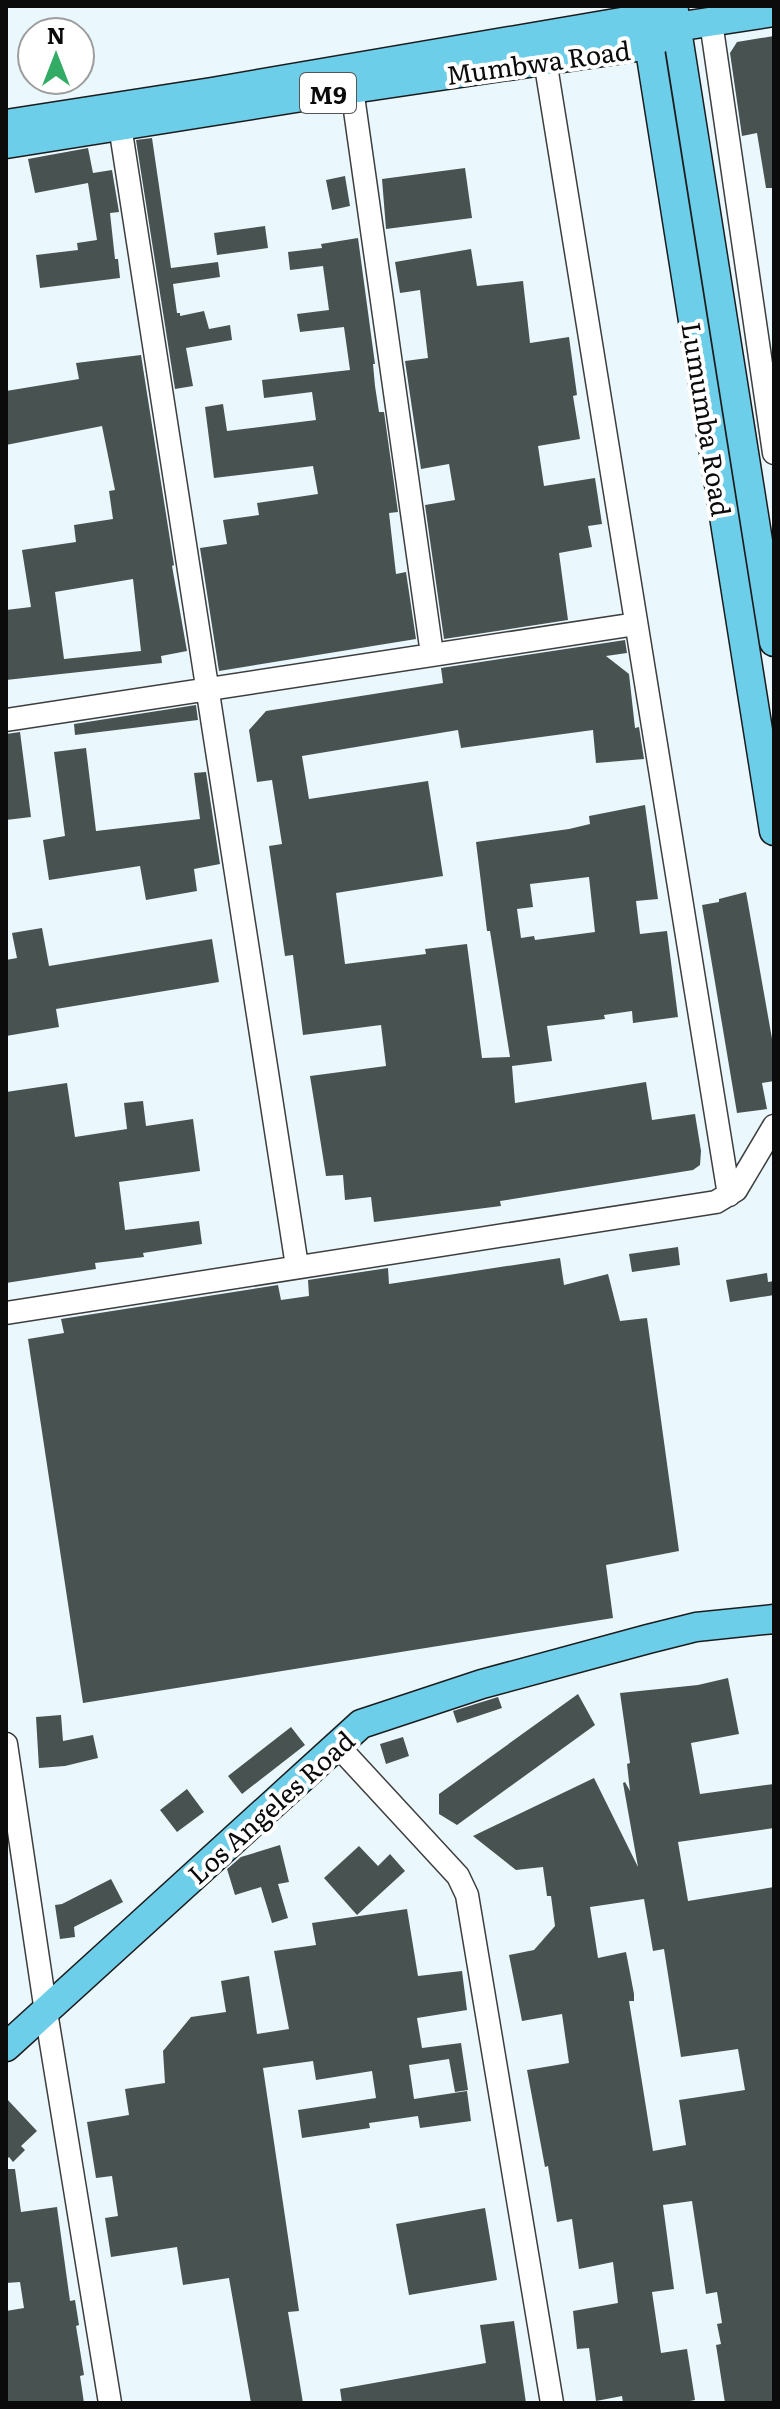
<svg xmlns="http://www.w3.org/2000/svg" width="780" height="2409" viewBox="0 0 780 2409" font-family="Literata,serif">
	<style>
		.building { fill: #485251; fill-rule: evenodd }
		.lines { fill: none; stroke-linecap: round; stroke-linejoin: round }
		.minor-casing { stroke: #3e3e3e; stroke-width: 25 }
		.major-casing { stroke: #1c1c1c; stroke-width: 31 }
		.minor { stroke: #fff; stroke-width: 22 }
		.major { stroke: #6dceea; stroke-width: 28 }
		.labels { text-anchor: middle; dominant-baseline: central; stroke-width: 8; stroke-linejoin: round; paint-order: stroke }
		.shield { fill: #fff; stroke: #545454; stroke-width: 2 }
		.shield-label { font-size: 24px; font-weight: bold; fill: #0b0b0b }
		.street-label { font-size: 26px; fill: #0b0b0b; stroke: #fff }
	</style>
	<rect width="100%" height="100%" fill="#eaf8fd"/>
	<path class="building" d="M774,36v152h-8l-9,-55 -15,3 -12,-83 7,-11z
		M152,138l19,130 47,-6 2,15 -47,7 4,29h3v3l24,-5 5,18 21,-4 2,15 -46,8 7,38 -18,3 -39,-249z
		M88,148l5,25 19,-3 7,42 -9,1 5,46h3l2,19 -80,10 -4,-33 42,-5 -1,-7 20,-3 -9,-57 -53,10 -7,-34z
		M465,168l7,50 -86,11 -4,-50z
		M345,176l5,30 -18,4 -6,-30z
		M265,226l3,22 -51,7 -3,-22z
		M358,238l17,126h-2l2,22 4,26h5l14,100 -9,1 7,61 10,-2 10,67 -197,32 -19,-123 27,-4 -4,-24 36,-5 -2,-12 61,-9 -5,-28 -99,12 -9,-71 18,-3 4,27 89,-11 -4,-28 -48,6 -2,-18 88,-10 -6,-43 -44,5 -3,-18 32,-4 -6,-44 -33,4 -2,-18 34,-4 -1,-4z
		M471,249l6,37 46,-5 7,62 39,-6 8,58 -4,1 7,43 -42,7 6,40 51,-8 7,46 -14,2 4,21 -33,6 9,67 -124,19 -19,-134 30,-5 -6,-36 -28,5 -16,-108 23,-3 -8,-68 -20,3 -5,-31z
		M141,355l33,210 -2,1 15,85 -26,5 1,7 -156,17v-70l25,-3 -9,-57 54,-8 -2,-17 39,-6 -4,-28 6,-1 -13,-64 -96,19v-54l73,-12 -3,-16zM133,579l8,72 -77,8 -9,-67z
		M625,640l2,13 -21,3 23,18 6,54 4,-1 5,32 -48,4 -3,-33 -132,18 -3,-18 -156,26 7,43 119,-18 15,95 -107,17 9,71 81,-10 -1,-5 42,-5 15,114 28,-1 -20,-126h-3l-11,-89 93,-13 21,-5 -1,-8 56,-11 13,94 -22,2 4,33 27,-3 11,86 -45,6 -1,-12 -28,4 1,4 -58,7 5,35 -40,5 3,37 131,-21 6,38 43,-6 6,37 -1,14 -7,5 -193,31 1,5 -127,16 -3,-25 -26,3 -2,-25 -17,1 -16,-100 76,-10 -5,-41 -78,10 -10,-80 -8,1 -16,-110 13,-2 -10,-64 -15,2 -8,-52 17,-19 177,-28 -2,-15zM589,877l6,55 -60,8 -1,-4 -13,2 -4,-29 16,-2 -3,-23z
		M196,705l2,15 -123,15 -1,-11z
		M20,732l11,85 -25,3v-86z
		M86,748l10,83 104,-12 -6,-46 12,-1 14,92 -26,5 3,22 -51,9 -6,-34 -91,14 -6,-40 22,-4 -11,-84z
		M746,892l28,158v31l-12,2 5,26 -30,4 -35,-208 17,-3v-3z
		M42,928l7,38 163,-27 7,43 -163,27 3,18 -53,9v-76l11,-2 -5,-25z
		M67,1083l8,54 52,-8 -3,-26 19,-2 3,25 47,-7 7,52 -81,11 6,48 74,-9 3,23 -59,9 1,4 -49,6 1,6 -90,14v-191z
		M678,1247l2,18 -48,7 -3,-18z
		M560,1258l4,27 44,-11 12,47 27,-3 32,233 -73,14 7,53 -530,85 -55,-364 36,-6 -3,-14 217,-34 3,15 28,-4 -1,-16 80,-12 1,16z
		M767,1273l1,9 6,-1v14l-44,7 -4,-22z
		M728,1678l11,56 -48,9 9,51 74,-10v44l-96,14 10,59 86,-14v516h-49l-9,-58 5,-1 -4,-20 5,-1 -5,-31 -11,2 -14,-93 -29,4 11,84 -22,3 9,61 26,-4 8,51 -5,1v2h-67l-1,-7 -26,5 -7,-53 -12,1 -4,-38 45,-8 -5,-41 -34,7 -7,-50 -15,3 -9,-56 -3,1 -18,-97 42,-7 -7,-49 -40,7 -13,-66 25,-5 21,-24 -4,-30h-4l-4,-29 -27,3 -43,-34 121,-58 44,89 -15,-84 2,-1 5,9 -3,-27 3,-1 -10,-70 78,-8zM644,1899l9,52 11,-2 17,108 57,-8 7,41 -66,10 7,45 -33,6 -24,-150h5v-7l-8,-42 -28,6 -8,-51z
		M578,1694l17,31 -138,100 -18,-11v-20z
		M498,1697l4,11 -45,15 -4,-12z
		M61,1715l2,26 30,-6 5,23 -33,8 -26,2 -3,-51z
		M291,1727l14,18 -63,49 -14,-18z
		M403,1737l6,19 -23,8 -6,-20z
		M187,1789l17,23 -27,20 -17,-22z
		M280,1845l9,37 -11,2 10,34 -16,5 -11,-36 -26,8 -8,-26 14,-12z
		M359,1846l19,20 12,-12 15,17 -48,44 -33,-37z
		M111,1879l12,23 -49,25 1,10 -15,2 -5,-34 7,-1z
		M407,1909l11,67 44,-5 5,39 -50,8 5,30 39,-5 7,47 -13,2 -6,-33 -40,6 5,34 53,-8 4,30 -51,7 -2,-12 -49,7 1,5 -68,10 -4,-28 78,-12 -4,-27 -56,9 -3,-19 -50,7 36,243 -11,1 15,91h-52l-22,-125 -46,7 -6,-38 -66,10 -6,-39 13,-2 -6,-40 -16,2 -9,-56 42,-7 -4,-26 40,-6 -2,-32 28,-34 35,-5 -5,-31 28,-5 8,58 32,-5 -15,-78 42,-6 -4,-22z
		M6,2098l31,33 -16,15 4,4 -12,12 -4,-5 -3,3z
		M6,2169h9l6,43 36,-5 13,94 5,-1 4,25 -3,1 8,49 -4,1 4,27h-78v-92l18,-3 -4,-26 -14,1z
		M485,2208l12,72 -88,15 -13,-71z
		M514,2321l12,82h-184l-2,-14 146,-26 -6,-38z"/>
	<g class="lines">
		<defs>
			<path id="minor" d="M711,22l63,431
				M545,60l184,1135
				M352,89l80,565
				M118,113l179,1153
				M6,720l630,-96
				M6,1313l710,-111 20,-12 38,-64
				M6,1744l40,268 64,391
				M337,1745l121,131 9,19 85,508"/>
			<path id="major" d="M643,6l131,825
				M674,11l100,631
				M6,124l206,-32 433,-74 31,9 98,-15
				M6,144l346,-55 298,-44 16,-11
				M6,2047l355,-323 121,-40 166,-45 48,-12 78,-8"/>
		</defs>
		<use href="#minor" class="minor-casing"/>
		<use href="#major" class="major-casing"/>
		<use href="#minor" class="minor"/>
		<use href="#major" class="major"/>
	</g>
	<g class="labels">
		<rect class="shield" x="300" y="73" width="56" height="40" rx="6"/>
		<g class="shield-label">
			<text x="328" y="93">M9</text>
		</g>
		<g class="street-label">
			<text transform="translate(538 61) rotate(-8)">Mumbwa Road</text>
			<text transform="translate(708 419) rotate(81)">Lumumba Road</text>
			<text transform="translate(270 1806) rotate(-42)">Los Angeles Road</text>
		</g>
	</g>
	<rect width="780" height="2409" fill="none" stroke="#0b0b0b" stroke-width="16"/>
	<g transform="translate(56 56)"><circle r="38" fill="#ffffff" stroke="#9d9d9d" stroke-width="2"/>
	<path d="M0-6L14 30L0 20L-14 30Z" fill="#32ac65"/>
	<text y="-12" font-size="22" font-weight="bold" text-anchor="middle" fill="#0b0b0b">N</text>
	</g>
</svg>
